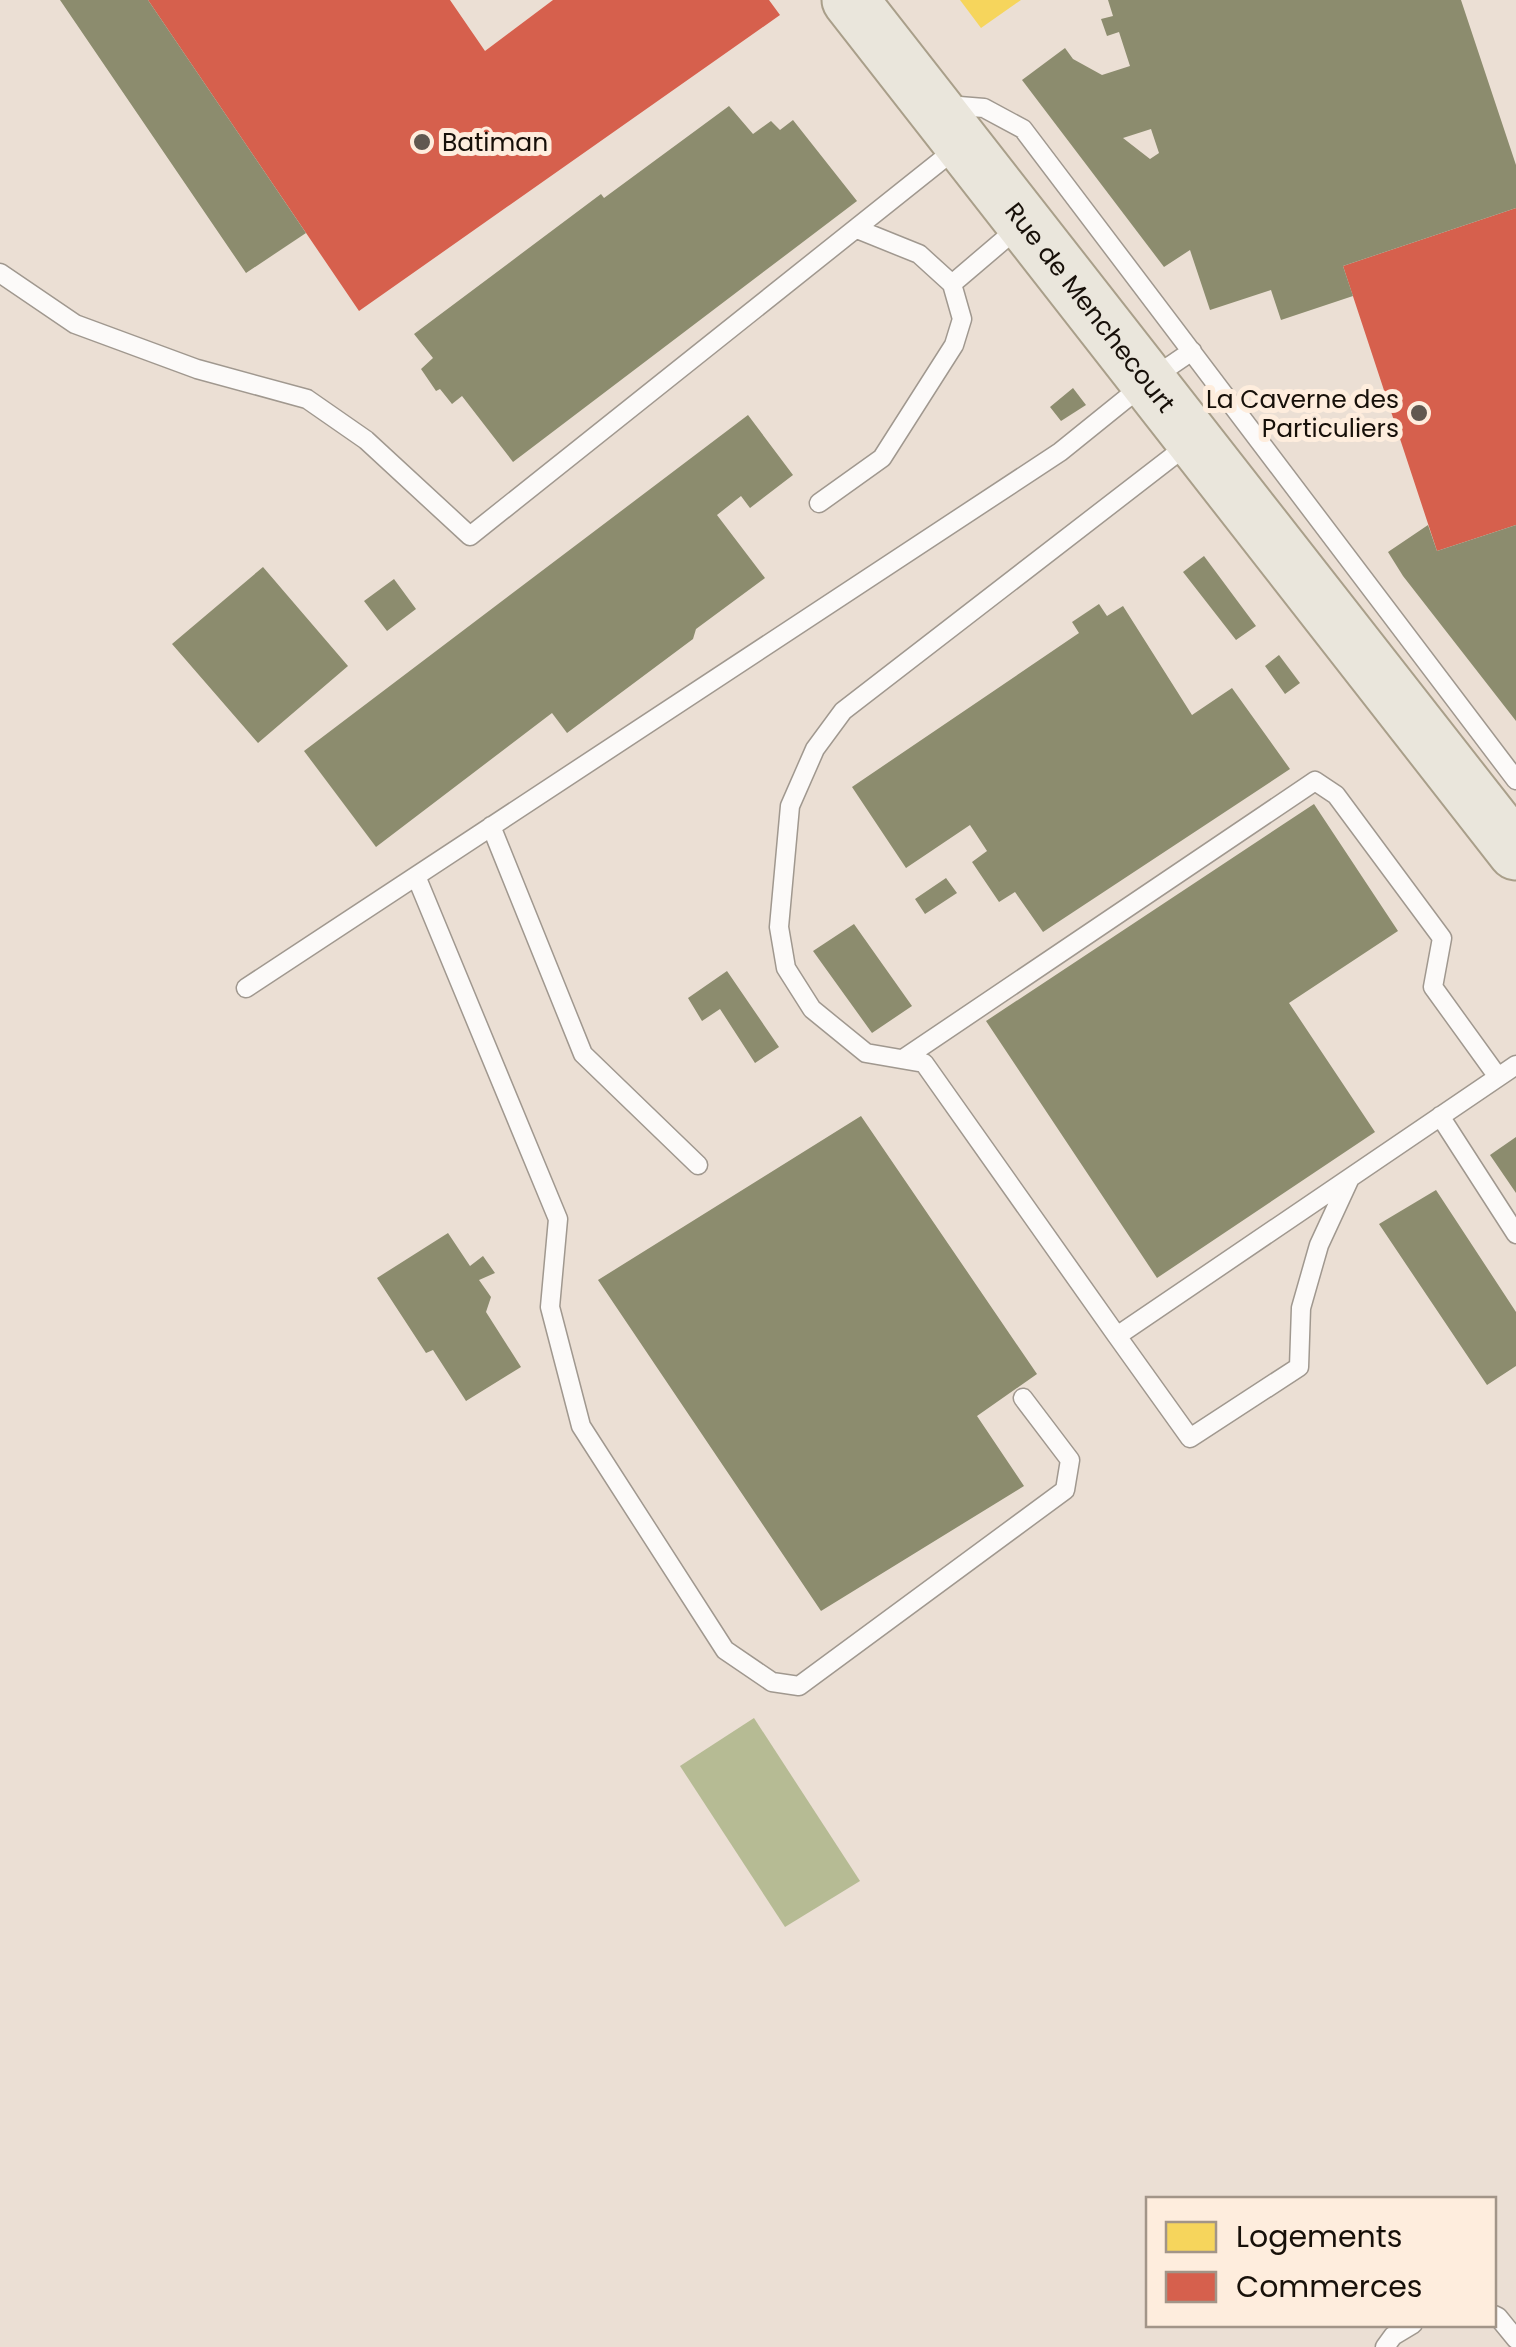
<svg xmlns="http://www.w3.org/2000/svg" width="1516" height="2347" viewBox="0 0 1516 2347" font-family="Poppins,sans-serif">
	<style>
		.water { fill: #b6bb94 }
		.homes { fill: #f6d55c }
		.shops { fill: #d6604d }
		.industry { fill: #8c8c6e; fill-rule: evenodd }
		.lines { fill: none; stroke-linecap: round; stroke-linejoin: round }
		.service-casing { stroke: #a0988f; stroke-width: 21 }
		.primary-casing { stroke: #a99f8a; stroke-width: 59 }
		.service { stroke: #fcfaf9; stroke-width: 18 }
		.primary { stroke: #eae6dc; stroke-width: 55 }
		.poi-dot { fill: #615850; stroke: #feeddd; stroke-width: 4 }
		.labels { text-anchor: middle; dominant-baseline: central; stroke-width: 10; stroke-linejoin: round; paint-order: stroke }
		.poi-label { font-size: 25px; fill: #171009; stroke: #feeddd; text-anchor: start }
		.street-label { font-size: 25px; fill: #171009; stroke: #feeddd }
	</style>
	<rect width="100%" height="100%" fill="#ebdfd4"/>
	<path class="water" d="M754,1718l106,163 -75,46 -105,-161z"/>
	<path class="homes" d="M960,0h61l-40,28z"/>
	<path class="shops" d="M148,0h302l35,51 68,-51h216l11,15 -421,296z
		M1516,208v317l-79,26 -94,-285z"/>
	<path class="industry" d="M60,0h88l158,233 -60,40z
		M1108,0h353l55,165v43l-173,58 10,30 -72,24 -10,-30 -61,20 -20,-60 -26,17 -142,-187 43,-32 8,11 29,16 28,-9 -11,-34 -12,4 -6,-17 12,-3zM1151,129l8,24 -9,6 -27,-21z
		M729,106l24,28 18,-13 9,9 13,-10 64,81 -344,261 -51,-66 -10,8 -12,-15 -4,2 -15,-22 12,-11 -19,-24 187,-140 3,4z
		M1073,388l13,17 -25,16 -11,-14z
		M748,415l45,60 -43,33 -9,-12 -24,19 48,63 -69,51 -3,10 -126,94 -15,-20 -176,134 -72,-96z
		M1428,525l9,26 79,-26v196l-113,-145 -15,-24z
		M1204,556l52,70 -20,14 -53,-68z
		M263,567l85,99 -90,77 -86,-99z
		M394,579l22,30 -29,22 -23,-30z
		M1099,604l8,12 16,-10 69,109 40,-27 58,81 -247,163 -28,-40 -16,10 -27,-40 15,-11 -17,-26 -64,43 -54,-81 227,-154 -7,-11z
		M1279,655l21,28 -15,11 -20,-28z
		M1314,804l84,127 -109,72 86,129 -218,146 -171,-257z
		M946,878l11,15 -32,21 -10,-15z
		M854,924l58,82 -40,27 -59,-82z
		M727,971l52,76 -24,16 -35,-54 -18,12 -14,-23z
		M861,1116l176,258 -60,42 47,70 -203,125 -223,-331z
		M1516,1137v56l-26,-38z
		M1436,1190l80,122v54l-29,19 -108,-161z
		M448,1233l22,33 13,-10 12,17 -16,7 12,17 -5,15 35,55 -55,34 -33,-51 -7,3 -49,-75z"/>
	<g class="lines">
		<defs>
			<path id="service" d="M947,105l37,3 39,21 493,651
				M857,229l62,25 33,30 68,-58
				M0,273l75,51 122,45 110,30 59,41 104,96 488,-389
				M1190,443l-347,268 -28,38 -25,57 -11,121 7,41 26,41 54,44 58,10 193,273 399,-271
				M819,503l63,-45 72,-113 8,-26 -10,-35
				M491,826l92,228 115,111
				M416,876l142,343 -8,88 31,119 144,224 47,32 27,4 266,-196 5,-30 -47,-62
				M246,988l814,-536 88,-71 44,-30
				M903,1059l412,-278 21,14 106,143 -9,49 65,90
				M1440,1116l76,118
				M1117,1336l73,102 109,-71 2,-59 18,-63 31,-67
				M1494,2315l4,2 18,22
				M1385,2347l8,-11 20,-12"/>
			<g id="primary">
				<path id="s1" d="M850,0l666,852"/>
			</g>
		</defs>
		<use href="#service" class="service-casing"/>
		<use href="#primary" class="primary-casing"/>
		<use href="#service" class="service"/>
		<use href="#primary" class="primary"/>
	</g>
	<g class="poi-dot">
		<circle cx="422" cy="142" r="10"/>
		<circle cx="1419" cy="413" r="10"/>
	</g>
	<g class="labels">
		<g class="poi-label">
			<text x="442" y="142">Batiman</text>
			<text x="1399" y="399" text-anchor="end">La Caverne des<tspan x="1399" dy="29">Particuliers</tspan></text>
		</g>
		<g class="street-label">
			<text stroke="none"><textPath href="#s1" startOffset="390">Rue de Menchecourt</textPath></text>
		</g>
	</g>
	<rect x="1146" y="2197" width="350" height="130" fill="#feeddd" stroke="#a29588" stroke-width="2.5"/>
	<rect x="1166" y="2222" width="50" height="30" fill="#f6d55c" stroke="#a29588" stroke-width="2.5"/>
	<text x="1236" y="2247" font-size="30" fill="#171009">Logements</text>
	<rect x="1166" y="2272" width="50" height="30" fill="#d6604d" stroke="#a29588" stroke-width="2.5"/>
	<text x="1236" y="2297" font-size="30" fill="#171009">Commerces</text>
</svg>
